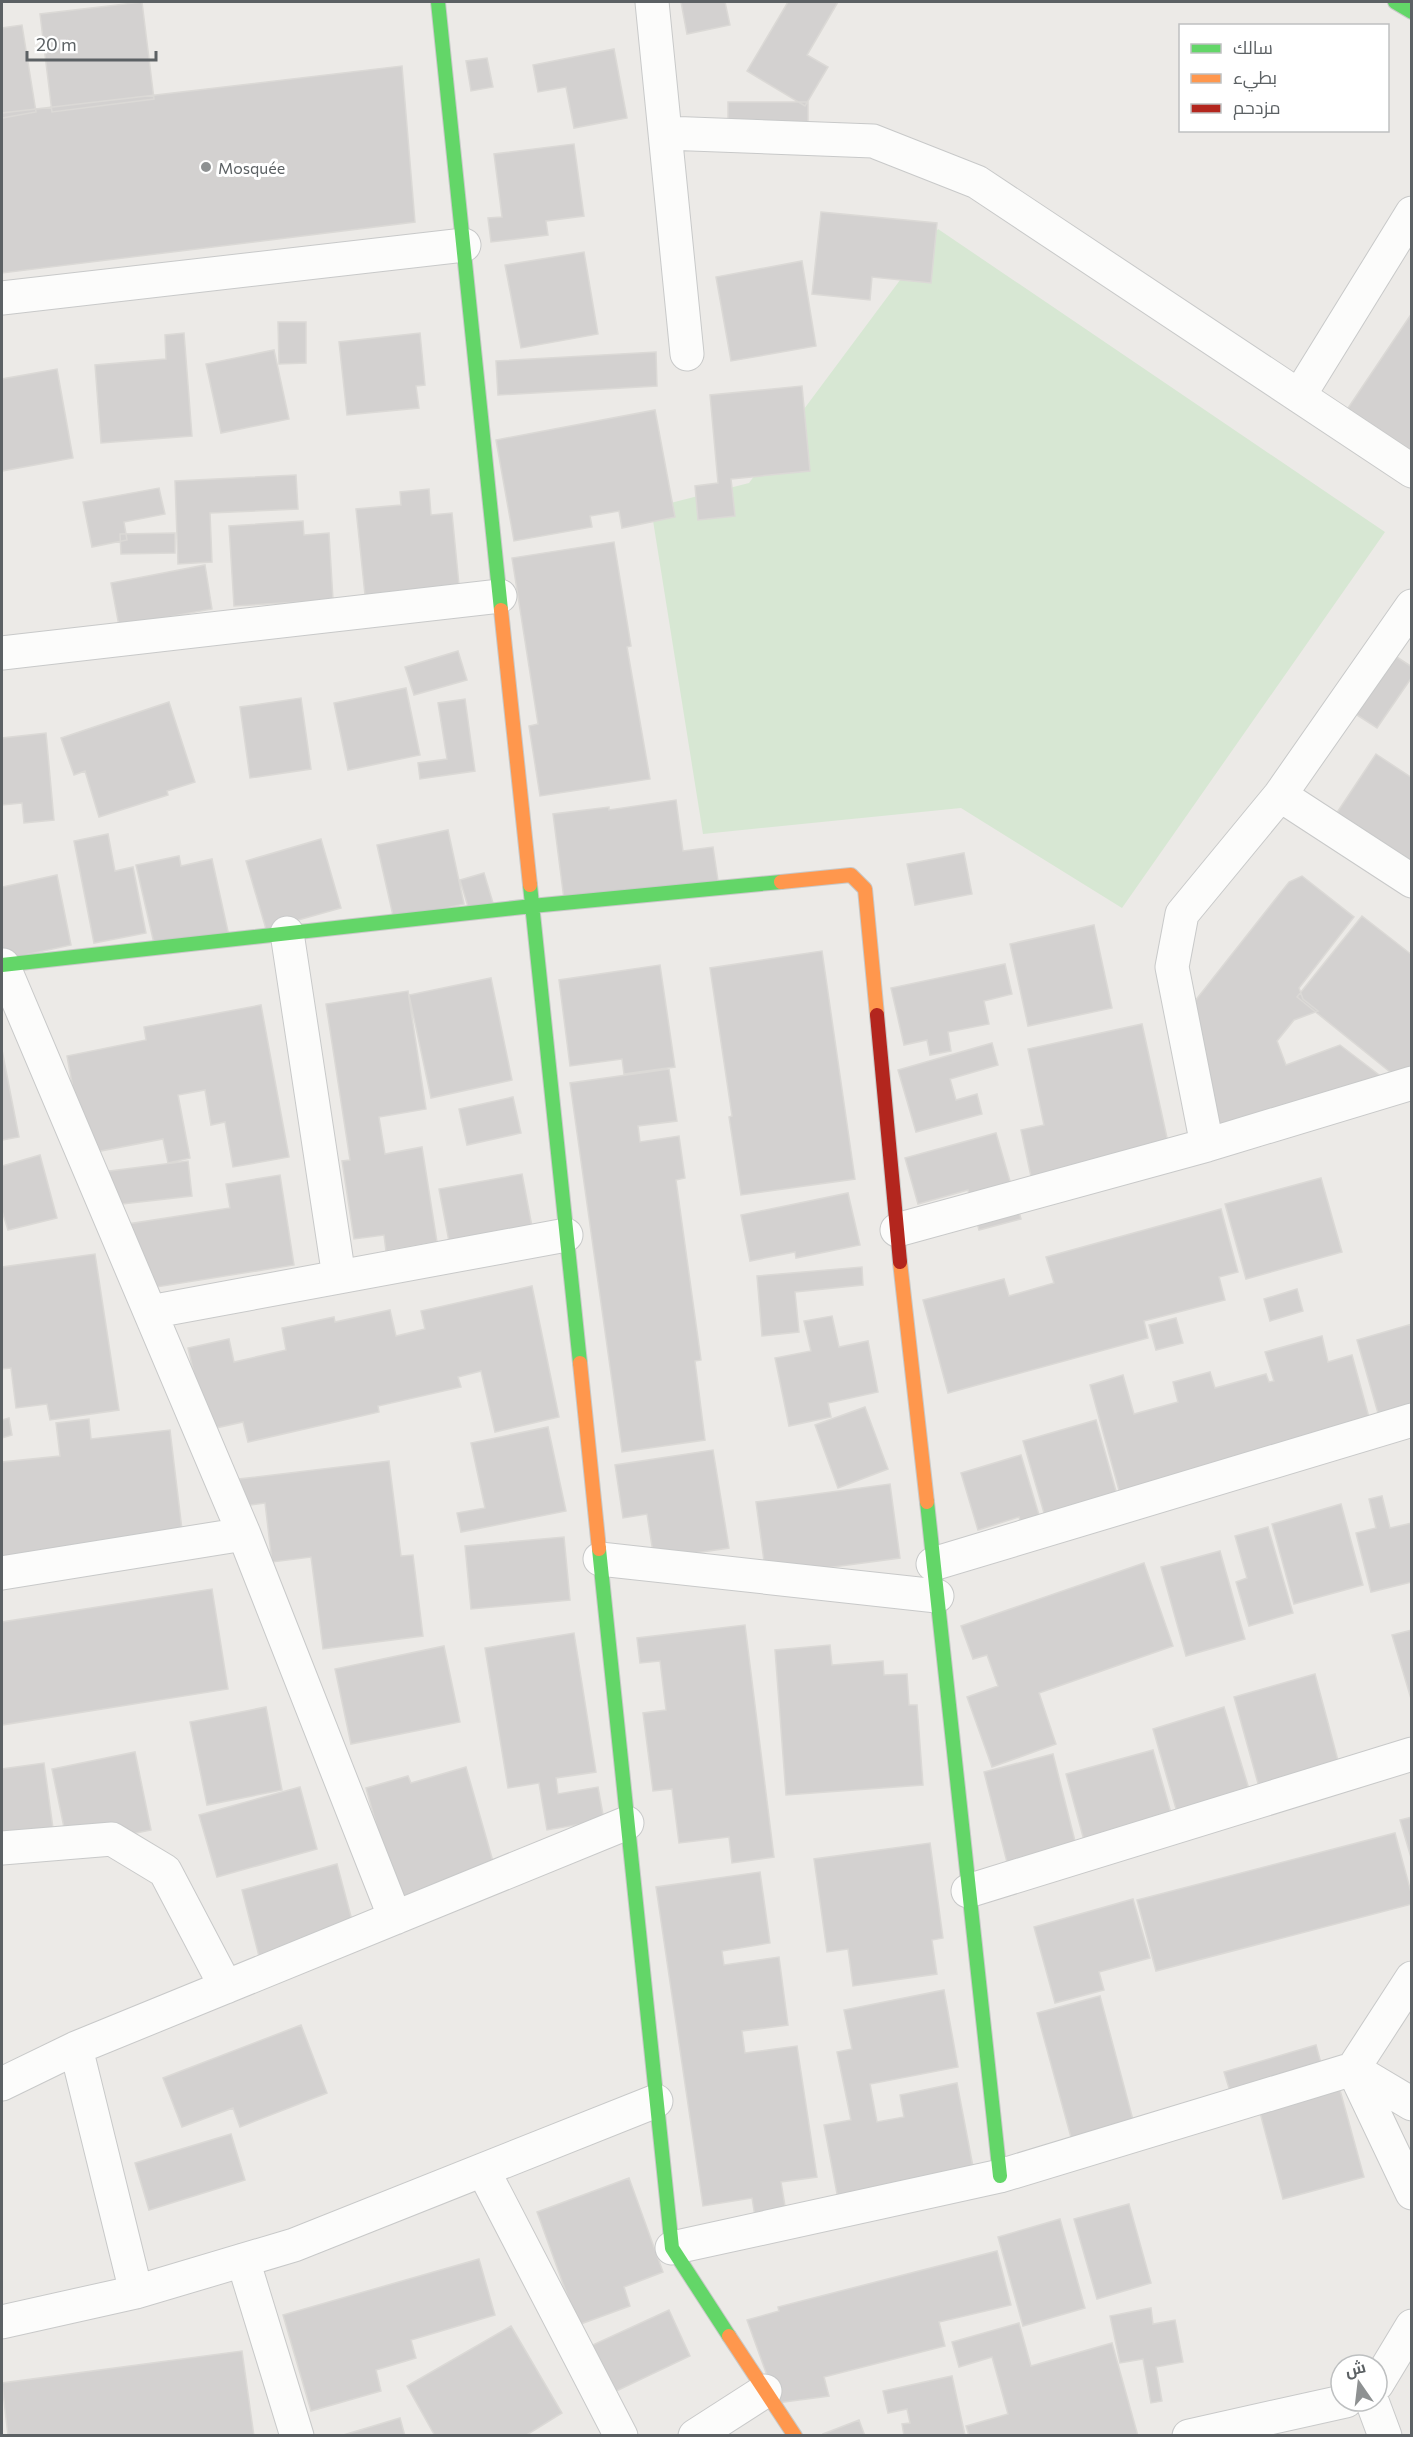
<svg xmlns="http://www.w3.org/2000/svg" width="1413" height="2437" viewBox="0 0 1413 2437" font-family="Commissioner,Cairo,sans-serif">
	<style>
		.green { fill: #d7e7d3 }
		.building { fill: #d3d1d0; stroke: #dbd9d6; stroke-width: 1.5 }
		.lines { fill: none; stroke-linecap: round; stroke-linejoin: round }
		.street-casing { stroke: #c8c9c9; stroke-width: 35 }
		.fast-casing { stroke: #c8c9c8; stroke-width: 16 }
		.slow-casing { stroke: #c8c9c8; stroke-width: 16 }
		.jam-casing { stroke: #c8c9c8; stroke-width: 16 }
		.street { stroke: #fcfcfb; stroke-width: 33 }
		.fast { stroke: #63d668; stroke-width: 14 }
		.slow { stroke: #ff974d; stroke-width: 14 }
		.jam { stroke: #b3261e; stroke-width: 14 }
		.poi-dot { fill: #8e9192; stroke: #fff; stroke-width: 2 }
		.labels { text-anchor: middle; dominant-baseline: central; stroke-width: 6; stroke-linejoin: round; paint-order: stroke }
		.poi-label { font-size: 16px; fill: #5c6164; stroke: #fff; text-anchor: start }
	</style>
	<rect width="100%" height="100%" fill="#eceae7"/>
	<path class="green" d="M938,229l447,303 -263,376 -161,-100 -258,26 -52,-326 98,-25z"/>
	<path class="building" d="M142,2l12,97 -102,13 -12,-98z
		M681,2h44l5,23 -43,9z
		M788,2h50l-31,53 21,12 -23,39 -58,-35z
		M22,25l14,87 -34,6v-90z
		M614,49l13,69 -53,10 -8,-41 -28,5 -5,-27z
		M487,58l6,29 -22,4 -5,-30z
		M402,66l13,156 -413,51v-160z
		M728,102h80v32h-80z
		M574,144l10,72 -38,5 2,14 -57,7 -3,-24 14,-1 -8,-63z
		M821,212l116,11 -6,60 -59,-6 -2,23 -58,-6z
		M584,252l14,82 -77,14 -16,-83z
		M802,261l14,85 -85,15 -15,-84z
		M1412,313v142l-66,-44z
		M278,322h28v41l-27,1z
		M184,333l8,103 -91,7 -6,-78 71,-6 -1,-24z
		M420,333l5,52 -9,1 3,22 -72,7 -8,-73z
		M274,350l15,69 -68,14 -15,-69z
		M656,352l1,34 -159,9 -2,-34z
		M57,369l16,89 -71,13v-92z
		M802,386l8,85 -79,8 4,37 -37,4 -3,-34 23,-3 -8,-88z
		M655,410l20,107 -53,11 -3,-17 -29,5 2,11 -78,14 -18,-101z
		M296,475l2,34 -88,4 2,49 -34,2 -3,-83z
		M159,488l6,26 -41,8 3,18 -35,7 -9,-45z
		M429,489l2,26 21,-2 7,72 -94,10 -9,-86 45,-4 -1,-13z
		M303,521l1,14 25,-2 4,67 -99,6 -5,-80z
		M175,533v20l-54,1 -1,-20z
		M614,542l17,104 -4,1 23,132 -110,17 -11,-70 9,-2 -26,-166z
		M205,565l7,44 -93,17 -8,-43z
		M1377,644l35,23v10l-35,51 -40,-26z
		M458,651l9,29 -53,15 -9,-28z
		M406,688l14,67 -72,15 -14,-67z
		M301,698l10,71 -61,9 -10,-71z
		M465,699l10,72 -55,8 -2,-16 29,-4 -9,-56z
		M169,702l26,80 -28,9 1,4 -69,22 -14,-46 -11,4 -13,-37z
		M46,733l8,87 -30,3 -2,-20 -20,2v-67z
		M1376,754l36,24v113l-88,-59z
		M676,800l7,51 30,-4 7,47 -155,13 -12,-93 56,-7v3z
		M448,830l16,74 -70,16 -17,-75z
		M108,834l7,37 18,-4 13,66 -52,10 -20,-102z
		M321,839l20,69 -75,21 -20,-68z
		M964,853l8,41 -57,11 -8,-41z
		M179,856l2,10 31,-7 17,77 -73,16 -20,-87z
		M484,873l9,30 -24,7 -9,-30z
		M57,875l14,70 -69,15v-73z
		M1302,876l52,41 -55,71 4,11 15,12 -24,9 -17,21 9,24 54,-20 64,49 -179,54 -49,-123 113,-143z
		M1362,916l50,39v120l-7,9 -108,-87z
		M1094,925l18,83 -84,18 -18,-82z
		M822,951l33,228 -114,16 -12,-78 3,-1 -22,-148z
		M1005,964l7,30 -28,7 5,23 -41,8 3,19 -21,4 -3,-15 -23,5 -13,-57z
		M660,965l15,102 -51,7 -2,-15 -52,7 -11,-86z
		M491,978l21,102 -81,18 -22,-103z
		M408,991l18,118 -47,8 6,37 37,-7 15,95 -51,9 -2,-16 -30,4 -12,-78 8,-1 -24,-156z
		M261,1005l28,152 -56,10 -8,-45 -14,3 -6,-35 -27,5 12,63 -22,5 -5,-24 -78,15 -18,-98 79,-16 -2,-13z
		M1142,1024l31,141 -138,30 -14,-65 23,-5 -16,-76z
		M992,1043l6,22 -48,14 6,21 21,-6 5,20 -66,18 -18,-62z
		M2,1050l17,87 -17,3z
		M669,1069l8,52 -39,5 2,16 39,-6 6,42 -9,2 25,180 -6,1 10,79 -83,12 -52,-369z
		M513,1097l8,36 -54,12 -8,-36z
		M996,1133l25,86 -42,11 -11,-40 -50,14 -13,-46z
		M40,1155l17,63 -49,12 -6,-19v-45z
		M188,1161l4,35 -87,10 -3,-34z
		M522,1174l11,58 -83,15 -11,-58z
		M280,1175l14,90 -156,25 -10,-66 102,-16 -4,-24z
		M1321,1178l21,74 -96,27 -21,-75z
		M848,1193l12,52 -64,13 -1,-6 -45,9 -9,-46z
		M1221,1209l17,63 -19,5 6,23 -81,21 4,17 -200,55 -25,-93 81,-21 5,17 45,-13 -8,-26z
		M95,1254l24,156 -69,10 -3,-16 -31,4 -5,-40 -9,1v-102z
		M862,1267l1,18 -68,7 4,40 -37,4 -5,-60z
		M532,1286l27,131 -64,15 -14,-61 -23,6 3,10 -83,19 1,6 -131,30 -5,-20 -36,8 -19,-82 41,-9 5,23 52,-12 -4,-22 52,-11 1,5 55,-12 6,26 29,-7 -4,-18z
		M1297,1289l6,22 -33,10 -6,-22z
		M832,1316l7,31 29,-6 10,51 -50,11 3,14 -42,9 -14,-68 36,-7 -7,-30z
		M1176,1318l7,25 -27,7 -7,-25z
		M1412,1324v102l-28,8 -27,-94z
		M1322,1336l6,26 24,-7 21,77 -251,69 -32,-116 33,-10 11,39 44,-12 -5,-20 37,-10 5,16 51,-14 3,8 5,-1 -9,-29z
		M865,1407l23,62 -50,19 -23,-63z
		M9,1418l3,17 -10,3v-18z
		M89,1419l2,20 79,-9 13,108 -181,22v-98l58,-6 -4,-33z
		M1096,1420l25,89 -72,21 -26,-89z
		M548,1427l18,84 -105,21 -4,-19 28,-5 -14,-65z
		M713,1450l16,98 -75,11 -7,-45 -24,4 -8,-53z
		M1021,1455l21,70 -19,5 -4,-13 -41,13 -17,-57z
		M389,1461l12,95 12,-1 10,81 -100,13 -12,-92 -39,5 -7,-59 -22,3 -4,-27z
		M890,1484l10,74 -134,18 -10,-74z
		M1382,1496l8,32 22,-5v59l-41,10 -15,-59 20,-5 -7,-29z
		M1341,1504l22,81 -69,19 -22,-80z
		M1268,1527l25,86 -44,13 -13,-44 11,-4 -12,-42z
		M564,1537l6,63 -99,9 -6,-63z
		M1220,1551l25,88 -59,17 -25,-89z
		M1144,1563l29,83 -134,47 17,51 -64,23 -25,-70 31,-11 -11,-31 -14,4 -12,-33z
		M212,1589l16,100 -226,36v-103z
		M745,1625l29,232 -42,6 -3,-26 -50,6 -7,-54 -19,2 -10,-78 23,-3 -6,-49 -20,2 -3,-25z
		M1412,1630v72l-20,-67z
		M574,1633l22,139 -40,6 2,16 40,-7 6,33 -57,10 -8,-47 -31,5 -23,-140z
		M830,1645l2,20 51,-4 1,14 23,-1 2,31h8l6,80 -137,10 -11,-145z
		M444,1646l16,76 -109,22 -16,-75z
		M1315,1674l29,109 -80,22 -30,-108z
		M266,1707l16,83 -75,15 -17,-83z
		M1224,1707l32,105 -73,21 -30,-104z
		M1153,1750l26,91 -88,25 -25,-92z
		M135,1752l16,78 -83,17 -16,-78z
		M1053,1754l25,99 -69,17 -25,-98z
		M44,1763l12,87 -54,8v-89z
		M466,1767l30,105 -99,27 -31,-111 42,-12 3,7z
		M300,1787l17,62 -100,28 -18,-62z
		M1412,1817v44l-12,-41z
		M1395,1833l17,63v8l-256,67 -19,-71z
		M930,1843l13,95 -11,2 5,34 -84,12 -5,-37 -21,3 -13,-93z
		M337,1864l20,75 -96,25 -19,-74z
		M760,1872l10,71 -48,8 2,14 55,-8 9,68 -46,6 3,22 52,-7 20,131 -36,5 6,36 -31,5 -4,-25 -49,8 -47,-319z
		M1133,1899l17,59 -51,14 5,18 -49,13 -21,-76z
		M944,1990l14,77 -88,17 7,38 27,-5 -4,-22 57,-12 17,89 -136,27 -14,-74 27,-5 -14,-68 15,-3 -8,-39z
		M1100,1996l37,139 -62,17 -38,-139z
		M301,2025l26,68 -87,34 -7,-19 -51,19 -19,-49z
		M1316,2045l8,29 -91,27 -9,-29z
		M1338,2083l26,94 -81,22 -25,-94z
		M231,2134l14,46 -96,30 -14,-47z
		M629,2178l34,94 -39,15 6,19 -52,19 -41,-113z
		M1129,2204l22,79 -54,16 -23,-80z
		M1060,2219l25,89 -62,18 -25,-89z
		M997,2251l14,54 -72,17 6,24 -121,31 5,19 -52,7 -30,-83 32,-9 -1,-4z
		M479,2259l16,56 -84,25 5,18 -40,12 5,21 -70,20 -28,-96z
		M1151,2308l2,16 22,-4 8,42 -27,5 6,34 -11,2 -8,-44 -23,4 -10,-47z
		M669,2310l21,46 -82,39 -22,-47z
		M1019,2323l12,43 81,-23 26,93h-169l-3,-10 42,-12 -16,-57 -33,10 -7,-25z
		M511,2326l51,87 -37,23h-90l-28,-50z
		M242,2351l12,85h-246l-6,-53z
		M952,2376l13,59 -61,1 -2,-12 8,-1 -3,-14 -19,4 -5,-22z
		M400,2418l5,18h-65z
		M859,2420l6,16h-41l-1,-2z"/>
	<g class="lines">
		<defs>
			<path id="street" d="M652,2l35,352
				M665,133l208,8 104,41 435,289
				M2,298l462,-53
				M1299,396l113,-183
				M2,653l498,-57
				M1280,795l132,86
				M287,933l52,344
				M3,965l241,569 151,384
				M1207,1145l-35,-178 10,-53 98,-119 132,-189
				M897,1230l310,-85 205,-62
				M150,1312l416,-77
				M600,1559l337,37
				M933,1564l479,-144
				M2,1573l242,-39
				M2,1848l110,-9 53,32 61,116
				M968,1891l444,-137
				M1412,1978l-59,91 59,124
				M76,2048l60,244
				M2,2084l74,-36 551,-225
				M483,2170l138,266
				M672,2248l328,-72 353,-107 59,35
				M243,2260l54,176
				M2,2322l134,-30 158,-47 362,-144
				M1377,2384l35,-58
				M1372,2401l13,35
				M695,2436l70,-45
				M1189,2436l157,-35"/>
			<path id="fast" d="M438,2l63,608
				M1395,2l17,10
				M530,885l50,478
				M2,965l530,-59 249,-24
				M927,1502l73,674
				M599,1549l73,699 57,88"/>
			<path id="slow" d="M501,610l29,275
				M781,882l70,-7 14,14 12,126
				M900,1262l27,240
				M580,1363l19,186
				M729,2336l66,100"/>
			<path id="jam" d="M877,1015l23,247"/>
		</defs>
		<use href="#street" class="street-casing"/>
		<use href="#fast" class="fast-casing"/>
		<use href="#slow" class="slow-casing"/>
		<use href="#jam" class="jam-casing"/>
		<use href="#street" class="street"/>
		<use href="#fast" class="fast"/>
		<use href="#slow" class="slow"/>
		<use href="#jam" class="jam"/>
	</g>
	<circle class="poi-dot" cx="206" cy="167" r="6"/>
	<g class="labels">
		<g class="poi-label">
			<text x="218" y="167">Mosquée</text>
		</g>
	</g>
	<rect width="1413" height="2437" fill="none" stroke="#5c6164" stroke-width="6"/>
	<rect x="1179" y="24" width="210" height="108" fill="#ffffff" stroke="#bec0c1" stroke-width="1.5"/>
	<rect x="1191" y="44" width="30" height="9" fill="#63d668" stroke="#bec0c1" stroke-width="1.5"/>
	<text x="1233" y="54" font-size="18" fill="#5c6164">سالك</text>
	<rect x="1191" y="74" width="30" height="9" fill="#ff974d" stroke="#bec0c1" stroke-width="1.5"/>
	<text x="1233" y="84" font-size="18" fill="#5c6164">بطيء</text>
	<rect x="1191" y="104" width="30" height="9" fill="#b3261e" stroke="#bec0c1" stroke-width="1.5"/>
	<text x="1233" y="114" font-size="18" fill="#5c6164">مزدحم</text>
	<g transform="translate(1359 2383) rotate(346)"><circle r="28" fill="#ffffff" stroke="#bec0c1" stroke-width="1.5"/>
	<path d="M0-4.5L10 22L0 15L-10 22Z" fill="#8e9192"/>
	<text y="-9" font-size="16" font-weight="bold" text-anchor="middle" fill="#5c6164">ش</text>
	</g>
	<path d="M27 51v9h129v-9" fill="none" stroke="#5c6164" stroke-width="3"/>
	<text x="36" y="51" font-size="18" fill="#5c6164" stroke="#ffffff" stroke-width="4.5" paint-order="stroke">20 m</text>
</svg>
